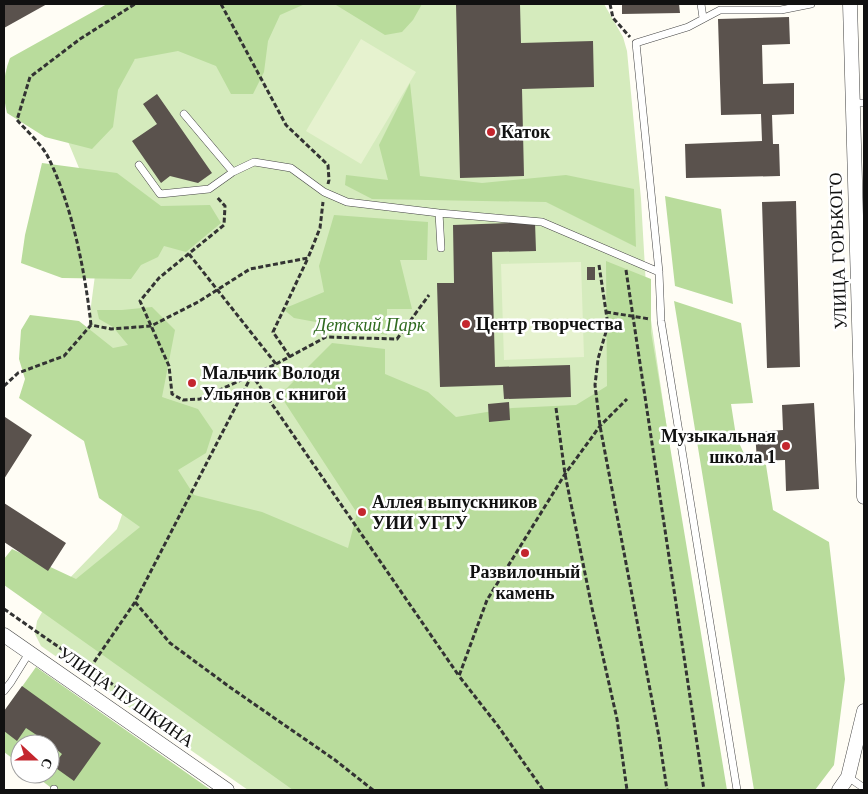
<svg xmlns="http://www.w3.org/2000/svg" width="868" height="794" viewBox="0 0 868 794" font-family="'Times New Roman',serif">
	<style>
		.green { fill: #d5ebbd }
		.forest { fill: #b9dc9c }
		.pitch { fill: #e6f2cf }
		.building { fill: #5a524d }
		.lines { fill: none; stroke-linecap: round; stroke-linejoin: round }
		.service-casing { stroke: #444; stroke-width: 8 }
		.minor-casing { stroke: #444; stroke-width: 15 }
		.path { stroke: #333; stroke-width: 3; stroke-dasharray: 5 2.5; stroke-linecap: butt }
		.service { stroke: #fff; stroke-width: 7 }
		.minor { stroke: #fff; stroke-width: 14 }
		.poi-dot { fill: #c4262e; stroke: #fff; stroke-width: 2 }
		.labels { text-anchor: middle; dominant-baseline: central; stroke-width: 5; stroke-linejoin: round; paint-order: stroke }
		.poi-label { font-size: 18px; font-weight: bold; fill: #111; stroke: #fff; text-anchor: start }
		.street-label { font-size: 18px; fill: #111; stroke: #fff }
		.park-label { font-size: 18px; font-style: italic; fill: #2f6b1f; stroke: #fff }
	</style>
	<rect width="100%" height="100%" fill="#fffdf5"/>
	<path class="green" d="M204,4h400l19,33 4,14 14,148 5,87 74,504h-472l-207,-144 -6,-12 2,-13 8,-14 18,-22 54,-56 14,-40 -48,-122 17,-130 -6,-33 -35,-84z"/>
	<path class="forest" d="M107,4h198l-25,11 -12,26 -4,31 -11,22h-22l-15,-28 -38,-15 -43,8 -17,31 -5,37 -21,22 -47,-12 -38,-24c-5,-20 -4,-37 3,-55z
		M326,4h96l-9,16 -11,12 -17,3 -49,-30z
		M410,83l10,93 62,7 84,-8 68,14 2,58 -90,-45 -174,-3 -27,-14 1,-10 42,5 -9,-35z
		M42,163l75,10 44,33 49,-1 11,18 -35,29 -22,-6 -6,11 -17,8 -10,14 -69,-1 -41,-15 4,-28z
		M665,196l56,13 12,95 -58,-18z
		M334,215l94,7 -1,38h-27l12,49h-25v26l-93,-17 -11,-9 41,-17 -5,-26z
		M606,261l45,18v53l76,458h-434l-289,-205v-26l8,-10 64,30 64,-52 -41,-29 -15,-57 -65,-43 6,-19 -6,-20 2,-29 9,-15 49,6 34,27 15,-3 -15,-18 -14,-8 -2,-9h25l30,-3 23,23 -13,67 36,12 15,22 -7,22 -28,17 16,25 68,17 86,36 9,-35 -77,-118 52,-52 53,6v25l43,18 28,25 56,-9 64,-3 31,-19z
		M674,301l67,22 12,80 -22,1 5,32 9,20 21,9 7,45 56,32 16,137 -11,86 -19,25h-61z
		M36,667l175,123h-157l-21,-16h17v-30h-30v20l-16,-12v-40z"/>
	<path class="pitch" d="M361,39l55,33 -55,92 -55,-33z
		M581,262l3,95 -80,3 -3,-96z"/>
	<path class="building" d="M4,4h43l-43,24z
		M456,4h64l1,39 72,-2 1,46 -72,2 2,87 -64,2z
		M622,4h57l1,9 -58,1z
		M789,17l1,27 -28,1 1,39 31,-1v31l-22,1 1,29h6l1,32 -94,2 -1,-34 77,-3 -1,-27 -40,1 -3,-96z
		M157,94l55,79 -14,10 -28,-7 -9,7 -29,-42 25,-17 -14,-20z
		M796,201l4,166 -33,1 -5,-166z
		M535,222l1,29 -44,1 3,115 75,-2 1,32 -67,2 -1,-14 -63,2 -3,-104h17l-1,-58z
		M587,267h8v13h-8z
		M509,402l1,18 -21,2 -1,-18z
		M814,403l5,86 -33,2 -1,-31 -28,1 -2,-29 28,-2 -1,-25z
		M5,417l27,18 -28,44v-60z
		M4,503l62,40 -18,28 -44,-29z
		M22,686l79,57 -27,38 -21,-15 9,-12 -12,-10 -24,-16 -9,13 -13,-10v-20z"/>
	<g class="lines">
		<defs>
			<path id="service" d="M701,4l2,14
				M853,103h11
				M184,114l49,58
				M139,165l21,29 49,-5 24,-17 21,-10 37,6 33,24 23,10 92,11 103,9 117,50
				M439,213l2,35
				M4,691l7,-9 18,-29
				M848,777l16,11
				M54,789v1
				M737,790l-76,-469 -2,-49 -23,-229 52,-16 32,-17h61l30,-6"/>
			<path id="minor" d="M850,4l14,493
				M4,635l223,155
				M839,790l9,-13 16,-66"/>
		</defs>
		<use href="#service" class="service-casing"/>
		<use href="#minor" class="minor-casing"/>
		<path class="path" d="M221,4l65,121 42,40 1,15 -1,4
			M610,4l3,14 17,19
			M189,254l87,110 -24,11 207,301
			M599,265l9,60 -10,34 -3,26 5,41 59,311 8,53
			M626,270l78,520
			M606,312l44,7
			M91,325c-6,-54 -19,-121 -44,-170 -7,-12 -20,-24 -30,-35l13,-43 50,-38 55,-35
			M290,357l-17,-25 35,-74
			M276,364l50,-27 71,2 32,-44
			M4,386l14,-13 46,-17 27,-31 20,4 40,-3 47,-24 52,-33 58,-11 12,-30 3,-26
			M556,408l9,66 27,134 25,111 10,71
			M135,602l35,41 61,45 104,72 38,30
			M4,609l131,91
			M90,668l45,-66 117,-227 -52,24 -17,1 -11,-6 -3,-28 -29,-65 19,-23 65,-53 1,-19 -8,-9
			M543,790l-45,-64 -39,-50 28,-76 78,-126 35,-48 27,-27"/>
		<use href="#service" class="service"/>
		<use href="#minor" class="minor"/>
	</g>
	<g class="poi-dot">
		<circle cx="491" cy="132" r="5"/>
		<circle cx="466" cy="324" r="5"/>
		<circle cx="192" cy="383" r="5"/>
		<circle cx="786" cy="446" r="5"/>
		<circle cx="362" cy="512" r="5"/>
		<circle cx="525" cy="553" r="5"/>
	</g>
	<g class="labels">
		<g class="poi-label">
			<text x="501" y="132">Каток</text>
			<text x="476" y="324">Центр творчества</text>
			<text x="202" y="373">Мальчик Володя<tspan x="202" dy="21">Ульянов с книгой</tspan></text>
			<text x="776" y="436" text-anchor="end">Музыкальная<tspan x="776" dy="21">школа 1</tspan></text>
			<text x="372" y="502">Аллея выпускников<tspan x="372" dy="21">УИИ УГТУ</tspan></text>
			<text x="525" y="572" text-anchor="middle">Развилочный<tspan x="525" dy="21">камень</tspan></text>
		</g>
		<g class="street-label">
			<text transform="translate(838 251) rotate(-92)">УЛИЦА ГОРЬКОГО</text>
			<text transform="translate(126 697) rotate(35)">УЛИЦА ПУШКИНА</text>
		</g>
		<g class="park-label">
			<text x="370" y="325">Детский Парк</text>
		</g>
	</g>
	<rect width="868" height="794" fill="none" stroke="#111111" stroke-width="10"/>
	<g transform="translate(35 759) rotate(111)"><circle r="24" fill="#ffffff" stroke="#a0a0a0"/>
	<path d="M0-4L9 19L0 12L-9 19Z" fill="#c4262e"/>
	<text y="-8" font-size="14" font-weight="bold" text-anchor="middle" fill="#111111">С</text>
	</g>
</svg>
